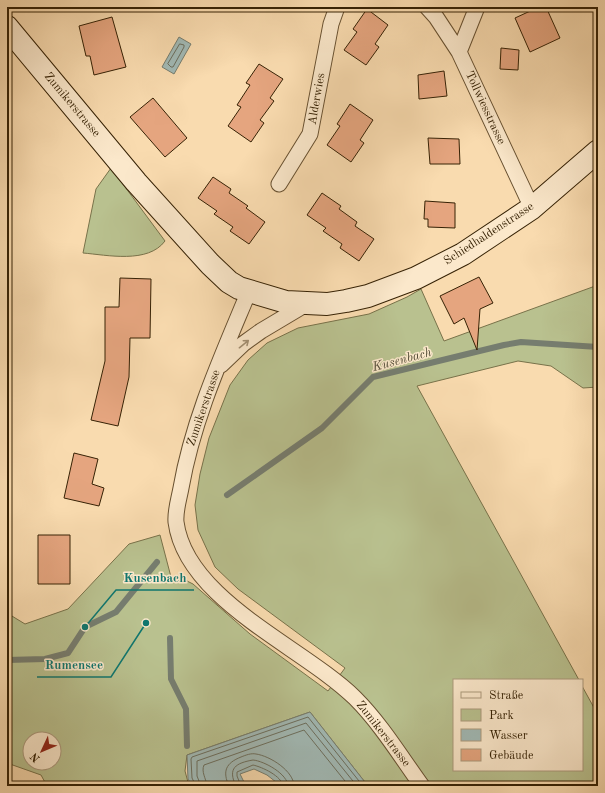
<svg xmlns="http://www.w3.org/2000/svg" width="605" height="793" viewBox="0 0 605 793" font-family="'Old Standard TT',serif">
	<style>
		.green { fill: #b9c18f; stroke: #78724a; fill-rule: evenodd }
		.water { fill: #a1b9b5; stroke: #767d6f }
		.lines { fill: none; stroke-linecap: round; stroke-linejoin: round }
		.shore { stroke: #6c6e5d; stroke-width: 1 }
		.stream { stroke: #767d6f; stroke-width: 6 }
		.building { fill: #e5a57f; stroke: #362205 }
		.street-casing { stroke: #675030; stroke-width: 17 }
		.secondary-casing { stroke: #362205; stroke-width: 24 }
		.street { stroke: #fbe8cb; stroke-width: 15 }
		.secondary { stroke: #fbe8cb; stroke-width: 22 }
		.oneway { stroke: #a28f72 }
		.labels { text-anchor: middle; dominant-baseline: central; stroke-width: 3; stroke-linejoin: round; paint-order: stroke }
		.street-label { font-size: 12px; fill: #362205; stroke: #fbe8cb }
		.water-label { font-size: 13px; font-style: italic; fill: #564f3a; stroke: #fbe8cb }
		.leader { fill: none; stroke: #0f766e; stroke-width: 1.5 }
		.callout-dot { fill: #0f766e; stroke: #fbe8cb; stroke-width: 1.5 }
		.callout-label { font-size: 13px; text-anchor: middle; font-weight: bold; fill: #0f766e; stroke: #fbe8cb; stroke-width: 3; stroke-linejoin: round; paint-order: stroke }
	</style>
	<rect width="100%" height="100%" fill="#f9dbaf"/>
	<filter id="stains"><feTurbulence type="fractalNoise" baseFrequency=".005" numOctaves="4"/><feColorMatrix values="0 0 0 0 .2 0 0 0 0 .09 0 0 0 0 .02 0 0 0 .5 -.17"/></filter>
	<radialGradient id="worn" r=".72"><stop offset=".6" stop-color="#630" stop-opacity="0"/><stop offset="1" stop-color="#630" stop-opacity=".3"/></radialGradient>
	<path class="green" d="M111,168l54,73c-17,23 -58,14 -82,12l13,-64z
		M598,285v102l-15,1 -32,-22 -33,-5 -101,25 162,294h-125v90h128v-84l16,29v71h-230l-58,-74 -123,43 -2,16 4,15h-142l-6,-11 -34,-12v-150l18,11 43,-15 61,-65 31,-9 11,42 12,2 10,5 57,50 78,57 17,-23 -107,-79 -23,-22 -17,-37 -3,-25 5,-31 9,-36 21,-53 18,-25 19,-17 31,-15 71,-14 38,-17 14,-8 23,52zM30,739h24v24h-24z"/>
	<path class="water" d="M179,37l12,7 -17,30 -12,-7z
		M310,712l58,74h-87l-14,-11 -13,-6 -14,5 6,12h-54l-4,-7 -1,-24z"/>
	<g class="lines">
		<path class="shore" d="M180,44l4,1v2l-11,20h-2l-3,-3z
			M196,786l-4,-8 -1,-19 1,-2 116,-40 55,69
			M201,786l-4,-10v-15l109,-38 51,63
			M207,786c-1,-8 -6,-14 -3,-21l100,-35 45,56
			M229,786c-7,-15 -3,-23 12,-29 5,-2 10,-4 15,-3 14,2 38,17 38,32
			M236,786c-9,-18 0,-23 17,-26 11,1 35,14 35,26
			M241,786l-4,-10v-4l16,-7c9,2 29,11 30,21"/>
		<path class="stream" d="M227,495l95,-67 51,-51 131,-32 17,-3 77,5
			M170,638l1,41 15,30 1,37
			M7,660l38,-1 23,-6 17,-26 31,-15 41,-50"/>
	</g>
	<path class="building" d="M539,7h7l14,31 -30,14 -15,-34z
		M367,9l21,16 -13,19 4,3 -13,18 -22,-15 13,-18 -4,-3z
		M112,17l14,50 -32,8 -4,-19h-4l-7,-30z
		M501,48l18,2 -1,20 -18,-1z
		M259,64l24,15 -13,19 4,3 -14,19 4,3 -13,19 -23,-16 13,-19 -4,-2 13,-20 -4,-2z
		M444,71l3,25 -28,3 -1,-24z
		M153,98l34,40 -22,19 -35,-40z
		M350,104l23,16 -13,20 4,3 -13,19 -24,-17 13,-19 -3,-2z
		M428,138l31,1 1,25h-30z
		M213,177l18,12 -2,4 19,13 -2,2 19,14 -16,22 -19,-13 3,-4 -19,-13 3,-3 -19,-13z
		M322,193l19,13 -2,3 18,13 -2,4 19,13 -15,22 -19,-13 2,-4 -19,-13 3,-3 -19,-13z
		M425,201l30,2v25l-27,-1v-8h-4z
		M479,277l14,26 -13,6 -3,41 -13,-32 -10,6 -14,-28z
		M120,278l31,1 -1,59h-20l-1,39 -11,49 -27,-6 14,-59v-54h14z
		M74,453l24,6 -6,25 12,4 -5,18 -35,-8z
		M38,535h32v49h-32z"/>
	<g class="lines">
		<defs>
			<path id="street" d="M427,7l9,10 23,35
				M477,7l-18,45 73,156
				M279,184l31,-50 21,-110 6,-17
				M249,291c-27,65 -56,128 -68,197 -2,11 -6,23 -5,34 10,78 127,125 179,176 26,26 46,59 67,88
				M221,365l22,-21 18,-13 47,-28"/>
			<path id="secondary" d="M7,27l129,155 74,82 19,18 10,6 47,14 41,2 19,-3 22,-5 48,-18 47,-24 69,-46 66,-57"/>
		</defs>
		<use href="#street" class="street-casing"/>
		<use href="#secondary" class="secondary-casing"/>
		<use href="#street" class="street"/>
		<use href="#secondary" class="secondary"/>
	</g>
	<defs><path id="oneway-shaft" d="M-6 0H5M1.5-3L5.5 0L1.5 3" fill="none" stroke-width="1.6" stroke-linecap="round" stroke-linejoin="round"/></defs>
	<use class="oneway" href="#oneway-shaft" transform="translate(244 344) rotate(-39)"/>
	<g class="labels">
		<g class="street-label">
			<text transform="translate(317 99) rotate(-80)">Alderwies</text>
			<text transform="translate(72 105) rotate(50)">Zumikerstrasse</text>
			<text transform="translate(485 108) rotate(65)">Tollwiesstrasse</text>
			<text transform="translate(489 234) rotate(-33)">Schiedhaldenstrasse</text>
			<text transform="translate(204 408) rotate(-71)">Zumikerstrasse</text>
			<text transform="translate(383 734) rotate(52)">Zumikerstrasse</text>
		</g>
		<g class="water-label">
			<text transform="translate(402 360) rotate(-15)">Kusenbach</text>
		</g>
	</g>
	<path class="leader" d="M85 627L116 590H194M146 623L111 677H37"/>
	<g class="callout-dot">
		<circle cx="85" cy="627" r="4"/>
		<circle cx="146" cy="623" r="4"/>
	</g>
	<g class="callout-label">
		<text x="155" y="582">Kusenbach</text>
		<text x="74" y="669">Rumensee</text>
	</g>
	<rect width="605" height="793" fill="none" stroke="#f9dbaf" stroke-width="24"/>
	<rect x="8" y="8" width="589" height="777" fill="none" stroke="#362205" stroke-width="2"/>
	<rect x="12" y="12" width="581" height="769" fill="none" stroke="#362205"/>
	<rect x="453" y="679" width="130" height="92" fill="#fbe8cb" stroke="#ac997c"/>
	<rect x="461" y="692" width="20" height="6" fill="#fbe8cb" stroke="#ac997c"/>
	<text x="489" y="699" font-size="12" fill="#362205">Straße</text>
	<rect x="461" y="709" width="20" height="12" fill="#b9c18f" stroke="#ac997c"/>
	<text x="489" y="719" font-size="12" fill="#362205">Park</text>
	<rect x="461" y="729" width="20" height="12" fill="#a1b9b5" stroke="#ac997c"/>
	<text x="489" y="739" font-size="12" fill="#362205">Wasser</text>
	<rect x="461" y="749" width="20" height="12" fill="#e5a57f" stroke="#ac997c"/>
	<text x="489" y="759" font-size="12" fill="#362205">Gebäude</text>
	<g transform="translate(42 751) rotate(226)"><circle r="19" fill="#fbe8cb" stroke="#ac997c"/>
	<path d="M0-3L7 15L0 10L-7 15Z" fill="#8f2418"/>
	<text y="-6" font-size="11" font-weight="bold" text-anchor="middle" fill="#362205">N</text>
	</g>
	<rect width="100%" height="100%" filter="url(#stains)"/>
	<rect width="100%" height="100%" fill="url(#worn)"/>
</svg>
